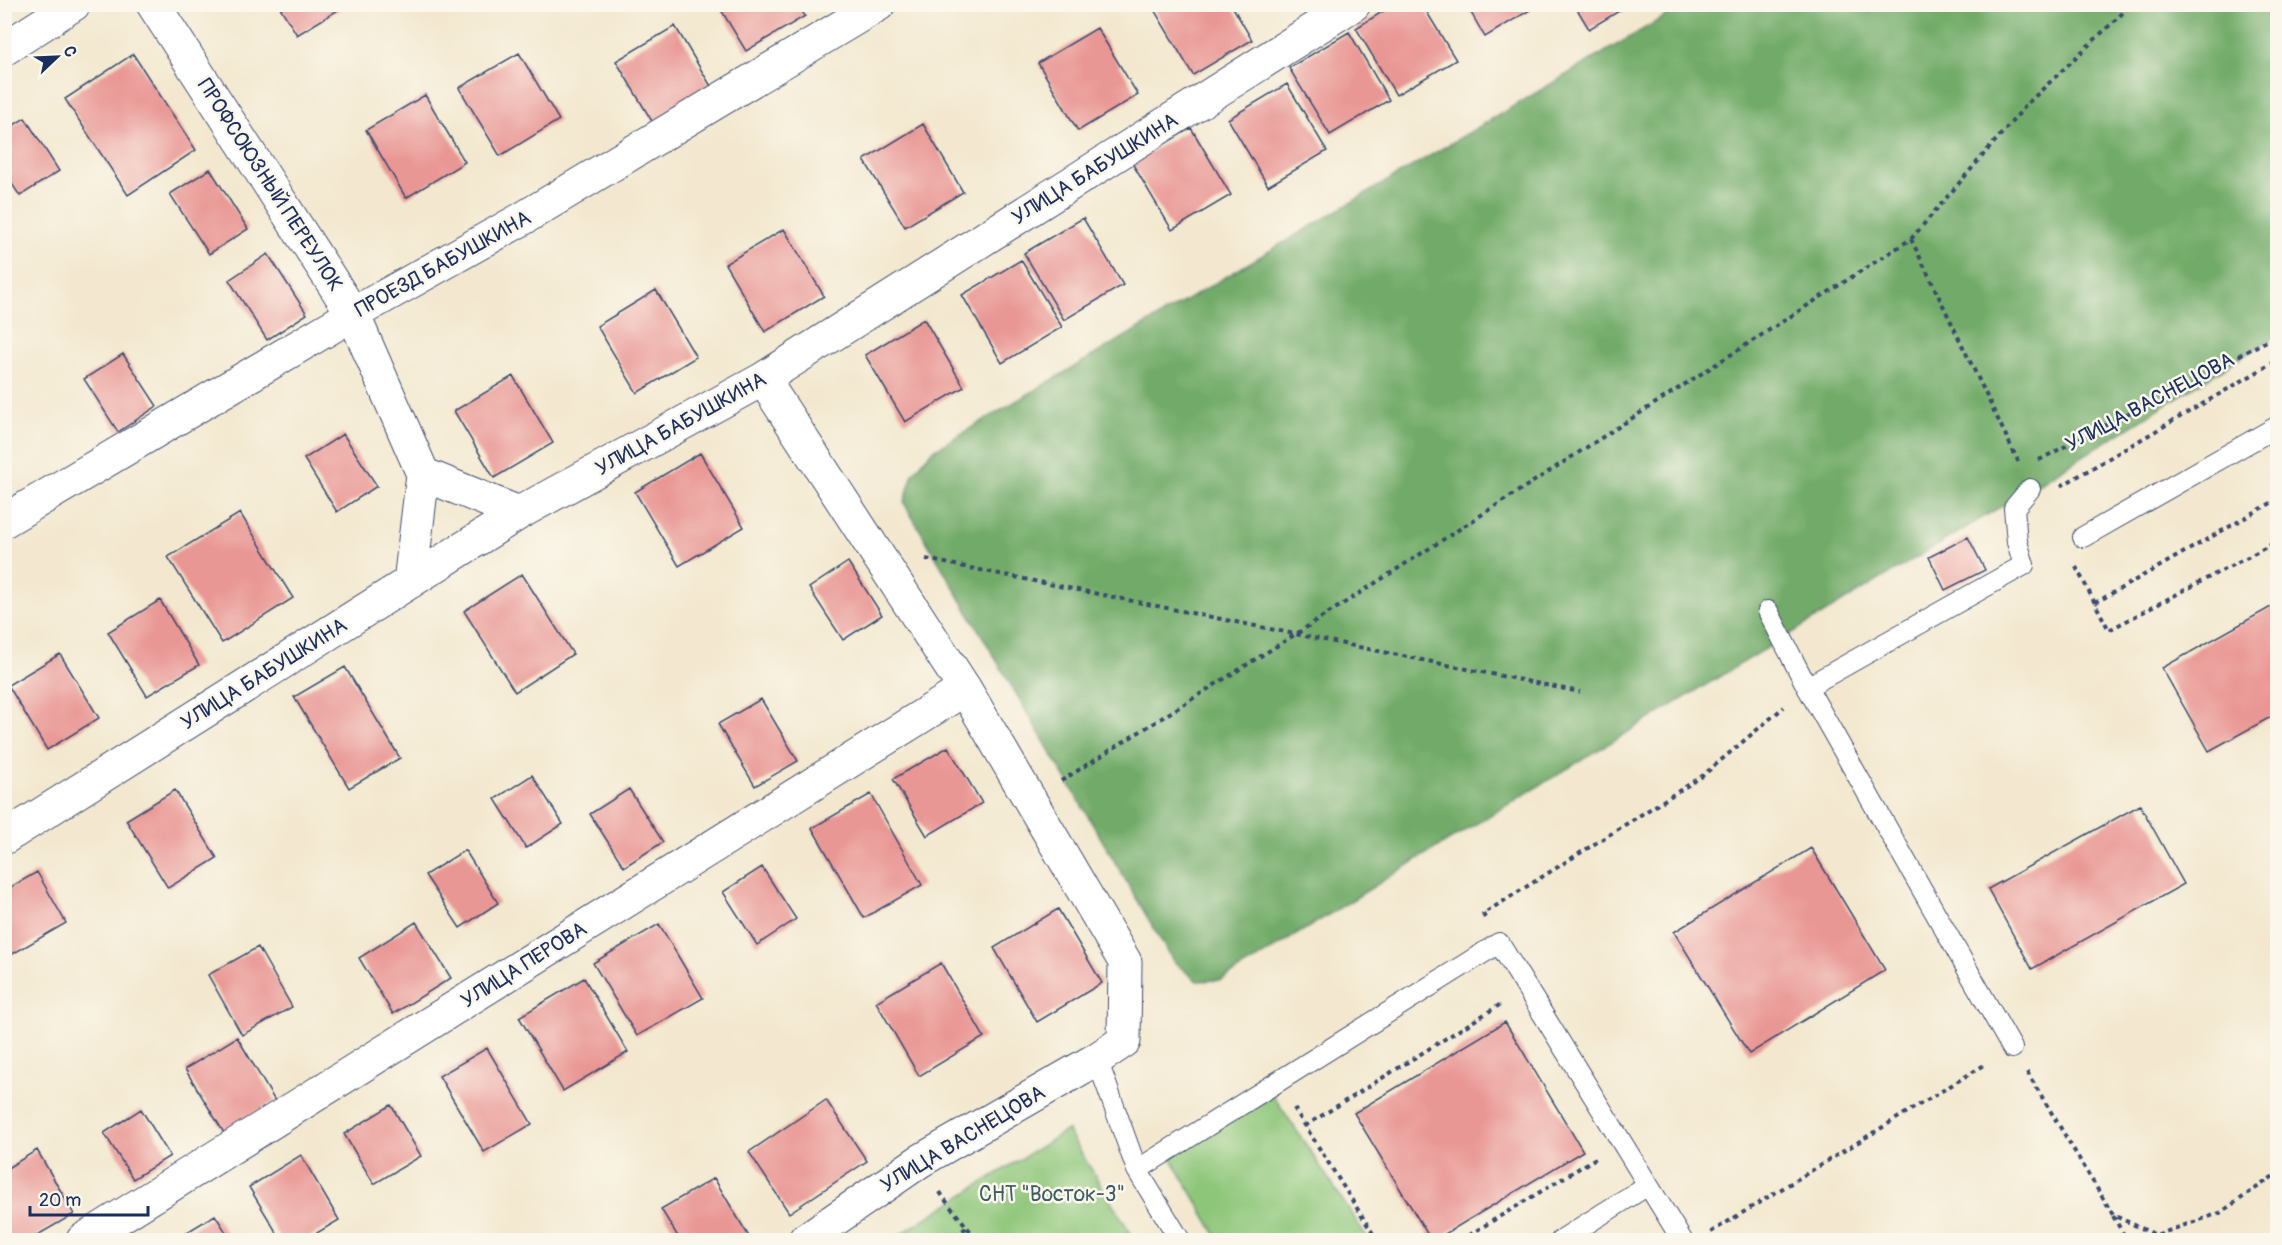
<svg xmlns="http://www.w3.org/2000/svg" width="2282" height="1245" viewBox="0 0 2282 1245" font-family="Pangolin,sans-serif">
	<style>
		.green { fill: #8ec679; stroke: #547a6c; stroke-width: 1.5 }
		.forest { fill: #72ab69; stroke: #466d64; stroke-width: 1.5 }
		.building { fill: #e99794 }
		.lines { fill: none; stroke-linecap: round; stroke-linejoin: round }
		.service-casing { stroke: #3b4b6f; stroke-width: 22 }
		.minor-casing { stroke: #3b4b6f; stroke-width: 35 }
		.path { stroke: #3b4b6f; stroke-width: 4; stroke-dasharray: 4.5 4.5; stroke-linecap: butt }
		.service { stroke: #fff; stroke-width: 20 }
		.minor { stroke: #fff; stroke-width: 33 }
		.labels { text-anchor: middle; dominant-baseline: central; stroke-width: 5; stroke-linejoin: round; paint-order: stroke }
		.street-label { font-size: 21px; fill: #1b2f5e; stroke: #fbf7ec }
		.park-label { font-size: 21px; fill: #3e5c66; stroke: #fbf7ec }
	</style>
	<rect width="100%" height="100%" fill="#fbf7ec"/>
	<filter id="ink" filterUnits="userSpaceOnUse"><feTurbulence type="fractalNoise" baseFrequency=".0167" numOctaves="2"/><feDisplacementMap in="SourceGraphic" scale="12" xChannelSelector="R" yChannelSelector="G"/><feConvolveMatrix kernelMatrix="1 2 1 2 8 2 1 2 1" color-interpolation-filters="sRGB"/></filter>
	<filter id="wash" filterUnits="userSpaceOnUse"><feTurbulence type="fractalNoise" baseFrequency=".008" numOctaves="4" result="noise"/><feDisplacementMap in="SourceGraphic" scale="24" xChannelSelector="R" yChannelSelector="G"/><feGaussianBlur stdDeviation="1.35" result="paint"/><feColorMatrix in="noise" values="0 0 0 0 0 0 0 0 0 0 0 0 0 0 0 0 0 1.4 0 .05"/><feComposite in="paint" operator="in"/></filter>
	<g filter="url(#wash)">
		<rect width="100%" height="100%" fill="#f3e8cf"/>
		<path class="green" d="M1273,1095l96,145h-150l-50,-86z
			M1067,1130l68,110h-244z"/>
		<path class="forest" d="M1684,5h593v330l-247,154 -612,370 -164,102 -33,19 -24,1 -24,-20 -269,-458 9,-30 19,-22z"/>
		<g id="blocks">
			<path class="building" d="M278,4h70l-51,31z
				M1158,4h73l21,36 -59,35 -40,-67z
				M1395,4h27l34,56 -60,35 -40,-67z
				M1466,4h74l-55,33z
				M1574,4h57l-42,25z
				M718,5h80l7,11 -59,35z
				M675,26l40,67 -59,35 -40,-67z
				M1097,28l41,67 -60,36 -40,-68z
				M1349,32l40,68 -59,35 -41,-67z
				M519,53l40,67 -59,36 -41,-68z
				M133,54l63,96 -68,45 -63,-96z
				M1287,84l40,67 -59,35 -40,-67z
				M425,95l40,67 -59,36 -40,-68z
				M25,118l34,53 -39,25 -16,-24v-41z
				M923,124l40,68 -58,35 -41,-67z
				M1191,128l40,67 -59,35 -40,-67z
				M210,169l38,60 -39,25 -39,-60z
				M1083,218l40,67 -59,35 -40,-67z
				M784,229l40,67 -59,36 -40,-68z
				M268,254l39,60 -40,26 -38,-60z
				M1021,260l41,67 -60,36 -40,-68z
				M656,290l40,67 -59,36 -40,-67z
				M924,319l40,68 -59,35 -40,-67z
				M123,354l34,52 -39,26 -34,-53z
				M513,376l40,67 -59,35 -40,-67z
				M343,434l34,52 -40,26 -33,-53z
				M700,453l44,74 -65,39 -44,-74z
				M240,513l53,85 -71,45 -54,-86z
				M1968,537l17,33 -40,20 -16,-33z
				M848,562l34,53 -39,25 -34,-52z
				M522,574l51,80 -58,38 -51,-81z
				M160,600l39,65 -52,31 -39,-64z
				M2278,603v110l-69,38 -47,-83z
				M60,654l39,64 -52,32 -39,-65z
				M345,667l55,91 -51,30 -55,-91z
				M761,699l37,62 -43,25 -37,-62z
				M948,747l34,56 -55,33 -34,-57z
				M532,775l31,49 -37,24 -31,-49z
				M629,789l34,53 -39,25 -34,-53z
				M175,790l42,68 -49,30 -42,-68z
				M871,794l51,91 -58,33 -52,-90z
				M2140,805l44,79 -152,85 -44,-80z
				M1811,848l74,122 -136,84 -75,-122z
				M465,850l33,53 -38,25 -35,-53z
				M762,867l34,52 -39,26 -34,-53z
				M37,872l29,51 -62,36v-68z
				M1058,909l44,74 -65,39 -43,-74z
				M416,922l35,56 -58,36 -34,-56z
				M659,924l44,74 -66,38 -44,-73z
				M258,947l34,60 -50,28 -34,-60z
				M941,963l43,74 -65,39 -43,-74z
				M584,978l44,74 -65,39 -44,-74z
				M1505,1022l78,129 -148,89h-4l-77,-127z
				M237,1037l38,64 -51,32 -39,-64z
				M487,1048l45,76 -48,28 -45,-76z
				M826,1100l41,61 -78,52 -40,-61z
				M391,1105l30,51 -47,28 -30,-50z
				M141,1109l29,47 -37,23 -29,-46z
				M37,1150l37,64 -45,26h-25v-70z
				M301,1155l38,65 -34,20h-24l-32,-53z
				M714,1178l37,62h-71l-19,-31z
				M215,1215l16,25h-57z"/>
		</g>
	</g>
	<g filter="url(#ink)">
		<use href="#blocks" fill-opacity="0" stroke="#3b4b6f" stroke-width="1.5"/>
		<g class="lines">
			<defs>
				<path id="service" d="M2083,537l195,-111
					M1768,611l39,76 205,361
					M1807,687l217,-122 -7,-23 -3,-34 16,-19
					M1097,1059l40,111 43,70
					M1137,1170l362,-227 183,297
					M1561,1240l87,-55"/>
				<path id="minor" d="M153,4l200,310 70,160 96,39
					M4,49l70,-45
					M763,379l202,310 160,273 -1,79 -27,18 -177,102 -115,79
					M4,521l349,-207 169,-95 357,-215
					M410,582l13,-108
					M4,838l515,-325 244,-134 591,-375
					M83,1240l882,-551"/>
			</defs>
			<use href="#service" class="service-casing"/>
			<use href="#minor" class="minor-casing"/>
			<path class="path" d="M1911,239l108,224
				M2039,460l239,-125
				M2061,486l217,-126
				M926,559l654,133
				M2076,567l33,63 169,-89
				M2095,603l183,-104
				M1061,781l235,-147 615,-395 117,-136 104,-99
				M1485,918l-2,-4 218,-137 83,-70
				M2027,1072l86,143 43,20 64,-22 58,-40
				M1294,1108l83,132
				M1305,1126l196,-122
				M940,1192c10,17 26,31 36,48
				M2113,1216l14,24
				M1711,1232l275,-168
				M947,1240l21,-13
				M1461,1240l135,-82"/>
			<use href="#service" class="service"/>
			<use href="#minor" class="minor"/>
		</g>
	</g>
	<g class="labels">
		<g class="street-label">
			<text transform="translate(1095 169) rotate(-32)">УЛИЦА БАБУШКИНА</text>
			<text transform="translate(270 185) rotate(57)">ПРОФСОЮЗНЫЙ ПЕРЕУЛОК</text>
			<text transform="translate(443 264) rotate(-29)">ПРОЕЗД БАБУШКИНА</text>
			<text transform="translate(2150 402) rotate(-28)">УЛИЦА ВАСНЕЦОВА</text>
			<text transform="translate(681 424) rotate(-29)">УЛИЦА БАБУШКИНА</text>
			<text transform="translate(264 674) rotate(-32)">УЛИЦА БАБУШКИНА</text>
			<text transform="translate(524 965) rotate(-32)">УЛИЦА ПЕРОВА</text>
			<text transform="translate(963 1139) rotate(-31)">УЛИЦА ВАСНЕЦОВА</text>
		</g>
		<g class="park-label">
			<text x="1052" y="1194">СНТ "Восток-3"</text>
		</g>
	</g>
	<rect width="2282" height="1245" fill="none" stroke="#fbf7ec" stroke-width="24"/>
	<g transform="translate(57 57) rotate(67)" stroke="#fbf7ec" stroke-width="4.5" paint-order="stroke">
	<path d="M0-4.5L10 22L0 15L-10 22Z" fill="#1b2f5e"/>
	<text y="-9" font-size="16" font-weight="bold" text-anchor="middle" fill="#1b2f5e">С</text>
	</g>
	<path d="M30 1206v9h118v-9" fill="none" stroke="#1b2f5e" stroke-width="3"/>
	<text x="39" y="1206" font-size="18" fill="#1b2f5e" stroke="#fbf7ec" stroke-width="4.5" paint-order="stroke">20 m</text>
</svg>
